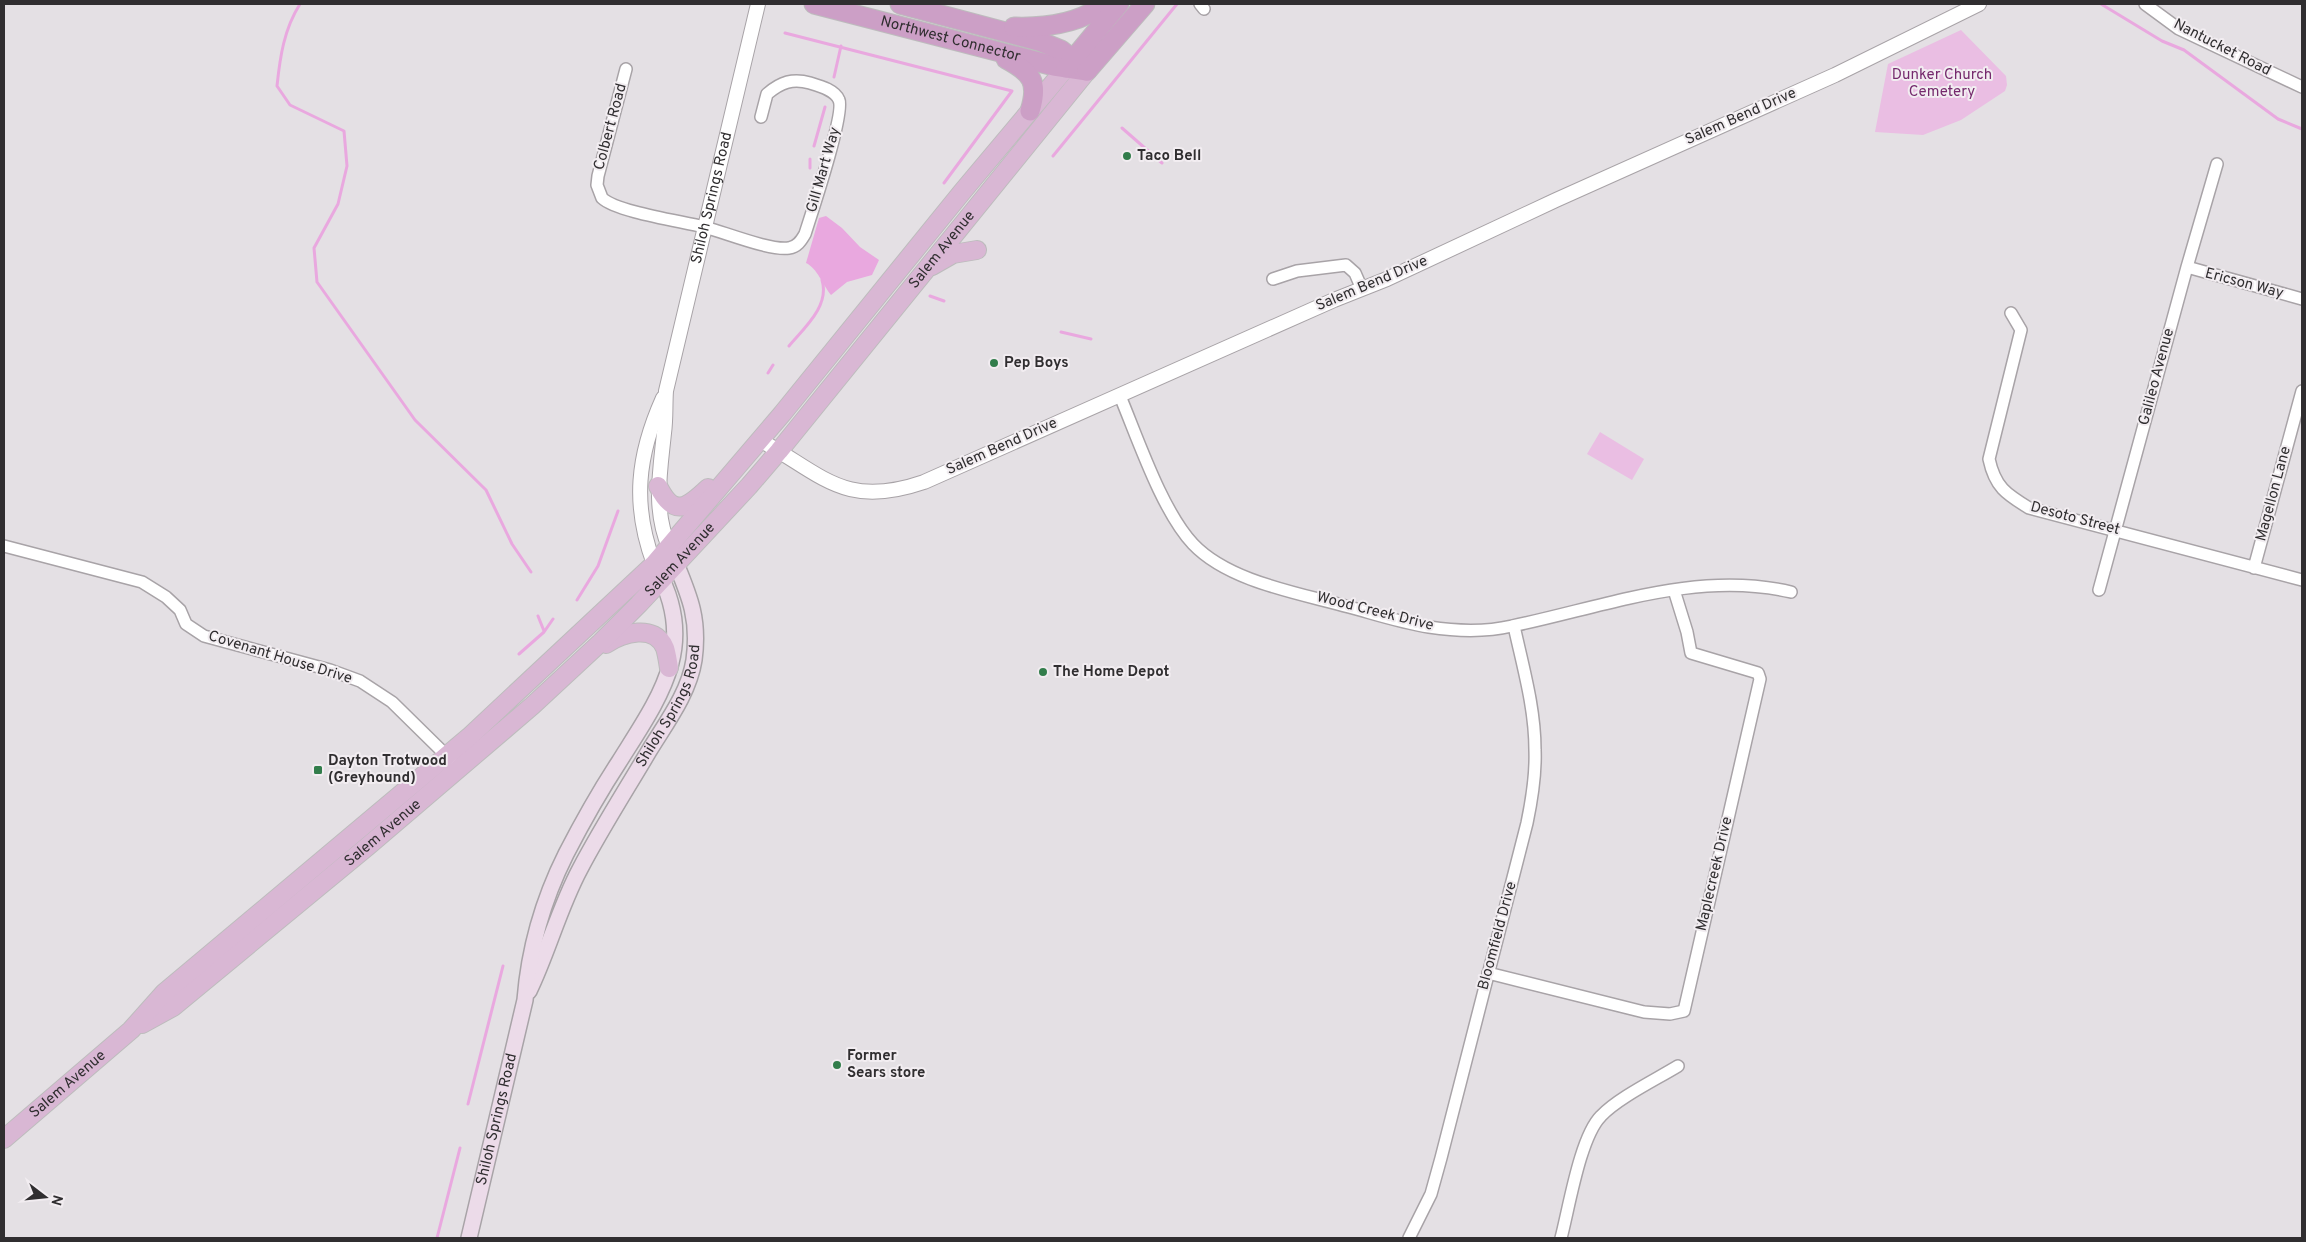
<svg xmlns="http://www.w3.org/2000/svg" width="2306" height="1242" viewBox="0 0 2306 1242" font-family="Overpass,sans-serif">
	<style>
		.green { fill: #eabee3 }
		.water { fill: #e9a8df }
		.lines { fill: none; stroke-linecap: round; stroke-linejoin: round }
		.stream { stroke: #e9a8df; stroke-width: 3 }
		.minor-casing { stroke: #a8a3a7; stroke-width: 14 }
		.tertiary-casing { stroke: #a8a3a7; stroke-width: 16 }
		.secondary-casing { stroke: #a8a3a7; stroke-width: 18 }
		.primary-casing { stroke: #bdbcbd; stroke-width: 20 }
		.trunk-casing { stroke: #bdbcbd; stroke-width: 21 }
		.minor { stroke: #fff; stroke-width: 11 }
		.tertiary { stroke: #fff; stroke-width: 14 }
		.secondary { stroke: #ecdbe9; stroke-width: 15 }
		.primary { stroke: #d9b7d4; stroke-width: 18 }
		.trunk { stroke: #cc9fc6; stroke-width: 19 }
		.poi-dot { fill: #327d4b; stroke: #f2edf1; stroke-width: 2 }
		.labels { text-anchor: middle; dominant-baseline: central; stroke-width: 4; stroke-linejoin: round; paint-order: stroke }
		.street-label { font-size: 15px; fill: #302e30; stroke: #f2edf1 }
		.park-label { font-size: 15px; fill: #752a6d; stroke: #f2edf1 }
		.poi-label { font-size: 15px; font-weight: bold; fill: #302e30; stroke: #f2edf1; text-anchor: start }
	</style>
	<rect width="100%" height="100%" fill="#e4e0e4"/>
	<path class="green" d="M1961,30l45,46 1,9 -2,6 -44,29 -38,15 -48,-3 13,-68z
		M1600,432l44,27 -12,21 -45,-26z"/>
	<path class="water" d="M826,216l16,12 18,19 19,13 -7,15 -25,7 -16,13c-8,-10 -14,-27 -25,-32l13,-45z"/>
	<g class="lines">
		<path class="stream" d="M300,4c-16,25 -20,53 -23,82l13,19 54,26 3,35 -9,38 -24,44 3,34 98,138 71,70 26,54 19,28
			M2101,4l61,37 22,9 94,69 24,10
			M785,33l227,58 -68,92
			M834,77l7,-31
			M1122,128l40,35
			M814,146l11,-39
			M1053,156l124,-152
			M810,168v-9
			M930,296l14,5
			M1061,332l30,7
			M789,346c15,-18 41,-40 33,-66
			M768,373l5,-8
			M577,600l21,-34 20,-55
			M538,616l6,15
			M519,654l25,-22 9,-13
			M468,1104l35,-138
			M437,1238l23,-90"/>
		<defs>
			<path id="minor" d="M1200,4l4,5
				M2145,4l34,25 123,58
				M626,69l-28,107 -1,9 5,13c15,14 78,23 102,29 20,5 66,24 85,21 8,-1 12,-7 16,-14 6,-19 40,-121 34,-134 -4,-10 -19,-14 -29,-17 -17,-5 -29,-1 -43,11l-6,23
				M2187,267l115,32
				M1273,279l24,-8 49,-6 9,8 7,16
				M2011,313l10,17 -32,129c6,28 17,35 40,49l273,72
				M1120,396c18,43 42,115 73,148 36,38 106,49 156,63 26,7 53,16 80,20 26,4 57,5 83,-1 92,-19 185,-56 279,-34
				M4,546l138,36 24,15 14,13 6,14 18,12 126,34 30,11 32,21 59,58
				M2254,568l48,-177
				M2099,590l88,-323 30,-103
				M1488,973l156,39 26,2 14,-3 76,-332 -2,-6 -67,-20 -4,-21 -13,-42
				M1409,1238l22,-44 10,-36 86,-335c5,-24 9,-48 8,-73 0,-42 -12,-83 -21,-124
				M1561,1238c8,-30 19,-101 40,-122 17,-18 54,-36 77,-50"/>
			<g id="tertiary">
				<path d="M760,440c64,36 85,69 164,42l410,-182 53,-21 169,-79 279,-125 144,-71"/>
				<path id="s1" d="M669,547c-16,-38 -9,-74 -5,-114 2,-14 1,-28 2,-42l92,-387"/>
				<path d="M654,564c-22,-59 -17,-108 9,-166"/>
			</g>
			<g id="secondary">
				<path id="s2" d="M529,991c19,-39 30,-83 51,-122 21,-40 46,-79 69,-118 17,-28 40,-58 45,-91 6,-44 -6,-67 -22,-106"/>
				<path id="s3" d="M469,1238l56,-238c4,-51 18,-100 41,-146 16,-31 34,-63 53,-92 40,-64 80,-116 38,-192"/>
			</g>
			<g id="primary">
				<path d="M932,266l21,-12 24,-4"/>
				<path d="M658,486c16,32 29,22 50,2"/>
				<path d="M606,644c16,-11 49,-21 59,4 2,6 3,14 4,20"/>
				<path id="s4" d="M142,1024l31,-17 195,-161 164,-140 69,-64 38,-38 110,-118 30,-35 308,-380"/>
				<path id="s5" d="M4,1139l127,-109 33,-37 305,-256 185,-173 128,-150 180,-222 104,-124"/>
			</g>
			<g id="trunk">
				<path id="s6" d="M814,4l240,62 33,5"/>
				<path d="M900,4l139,37 22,9 25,20"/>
				<path d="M1014,27c32,1 65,-3 91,-23"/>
				<path d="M1006,59c26,14 33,23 24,52"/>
				<path d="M1066,68l53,-64"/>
				<path d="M1087,71l58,-67"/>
			</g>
		</defs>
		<use href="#minor" class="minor-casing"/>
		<use href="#tertiary" class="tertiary-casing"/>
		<use href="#secondary" class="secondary-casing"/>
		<use href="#primary" class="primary-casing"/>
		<use href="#trunk" class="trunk-casing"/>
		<use href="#minor" class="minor"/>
		<use href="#tertiary" class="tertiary"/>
		<use href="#secondary" class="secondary"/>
		<use href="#primary" class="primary"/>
		<use href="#trunk" class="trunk"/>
	</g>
	<g class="poi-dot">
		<circle cx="1127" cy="156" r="5"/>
		<circle cx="994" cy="363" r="5"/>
		<circle cx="1043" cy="672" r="5"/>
		<rect x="313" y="765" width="10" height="10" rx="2.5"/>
		<circle cx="837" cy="1065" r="5"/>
	</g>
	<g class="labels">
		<g class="street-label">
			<text stroke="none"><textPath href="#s6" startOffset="141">Northwest Connector</textPath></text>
			<text transform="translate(2222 48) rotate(27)">Nantucket Road</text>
			<text transform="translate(1741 117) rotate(-24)">Salem Bend Drive</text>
			<text transform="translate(611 127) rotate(-75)">Colbert Road</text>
			<text transform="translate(824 170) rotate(-74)">Gill Mart Way</text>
			<text stroke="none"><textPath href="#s1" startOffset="356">Shiloh Springs Road</textPath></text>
			<text stroke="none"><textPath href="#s4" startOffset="1118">Salem Avenue</textPath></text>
			<text transform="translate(1372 284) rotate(-23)">Salem Bend Drive</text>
			<text transform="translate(2244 284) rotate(15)">Ericson Way</text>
			<text transform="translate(2157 377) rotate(-75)">Galileo Avenue</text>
			<text transform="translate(1002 447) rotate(-24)">Salem Bend Drive</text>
			<text transform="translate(2274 494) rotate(-75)">Magellon Lane</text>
			<text transform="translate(2075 519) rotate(15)">Desoto Street</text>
			<text stroke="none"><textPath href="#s4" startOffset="712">Salem Avenue</textPath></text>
			<text transform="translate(1375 612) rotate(14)">Wood Creek Drive</text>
			<text transform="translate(280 658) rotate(17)">Covenant House Drive</text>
			<text stroke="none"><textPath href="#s2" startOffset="319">Shiloh Springs Road</textPath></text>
			<text stroke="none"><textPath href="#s4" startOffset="308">Salem Avenue</textPath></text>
			<text transform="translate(1715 874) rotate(-77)">Maplecreek Drive</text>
			<text transform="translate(1498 936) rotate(-75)">Bloomfield Drive</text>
			<text stroke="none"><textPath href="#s5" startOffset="84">Salem Avenue</textPath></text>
			<text stroke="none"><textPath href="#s3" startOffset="122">Shiloh Springs Road</textPath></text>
		</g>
		<g class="park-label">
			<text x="1942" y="75">Dunker Church<tspan x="1942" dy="17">Cemetery</tspan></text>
		</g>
		<g class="poi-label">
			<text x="1137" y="156">Taco Bell</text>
			<text x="1004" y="363">Pep Boys</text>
			<text x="1053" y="672">The Home Depot</text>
			<text x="328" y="761">Dayton Trotwood<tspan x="328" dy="17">(Greyhound)</tspan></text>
			<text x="847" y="1056">Former<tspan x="847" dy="17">Sears store</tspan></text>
		</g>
	</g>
	<rect width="2306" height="1242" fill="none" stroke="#302e30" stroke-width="10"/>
	<g transform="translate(45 1197) rotate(106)" stroke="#f2edf1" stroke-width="4" paint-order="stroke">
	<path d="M0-4L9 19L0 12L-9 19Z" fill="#302e30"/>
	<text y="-8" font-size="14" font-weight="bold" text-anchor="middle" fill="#302e30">N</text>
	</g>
</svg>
